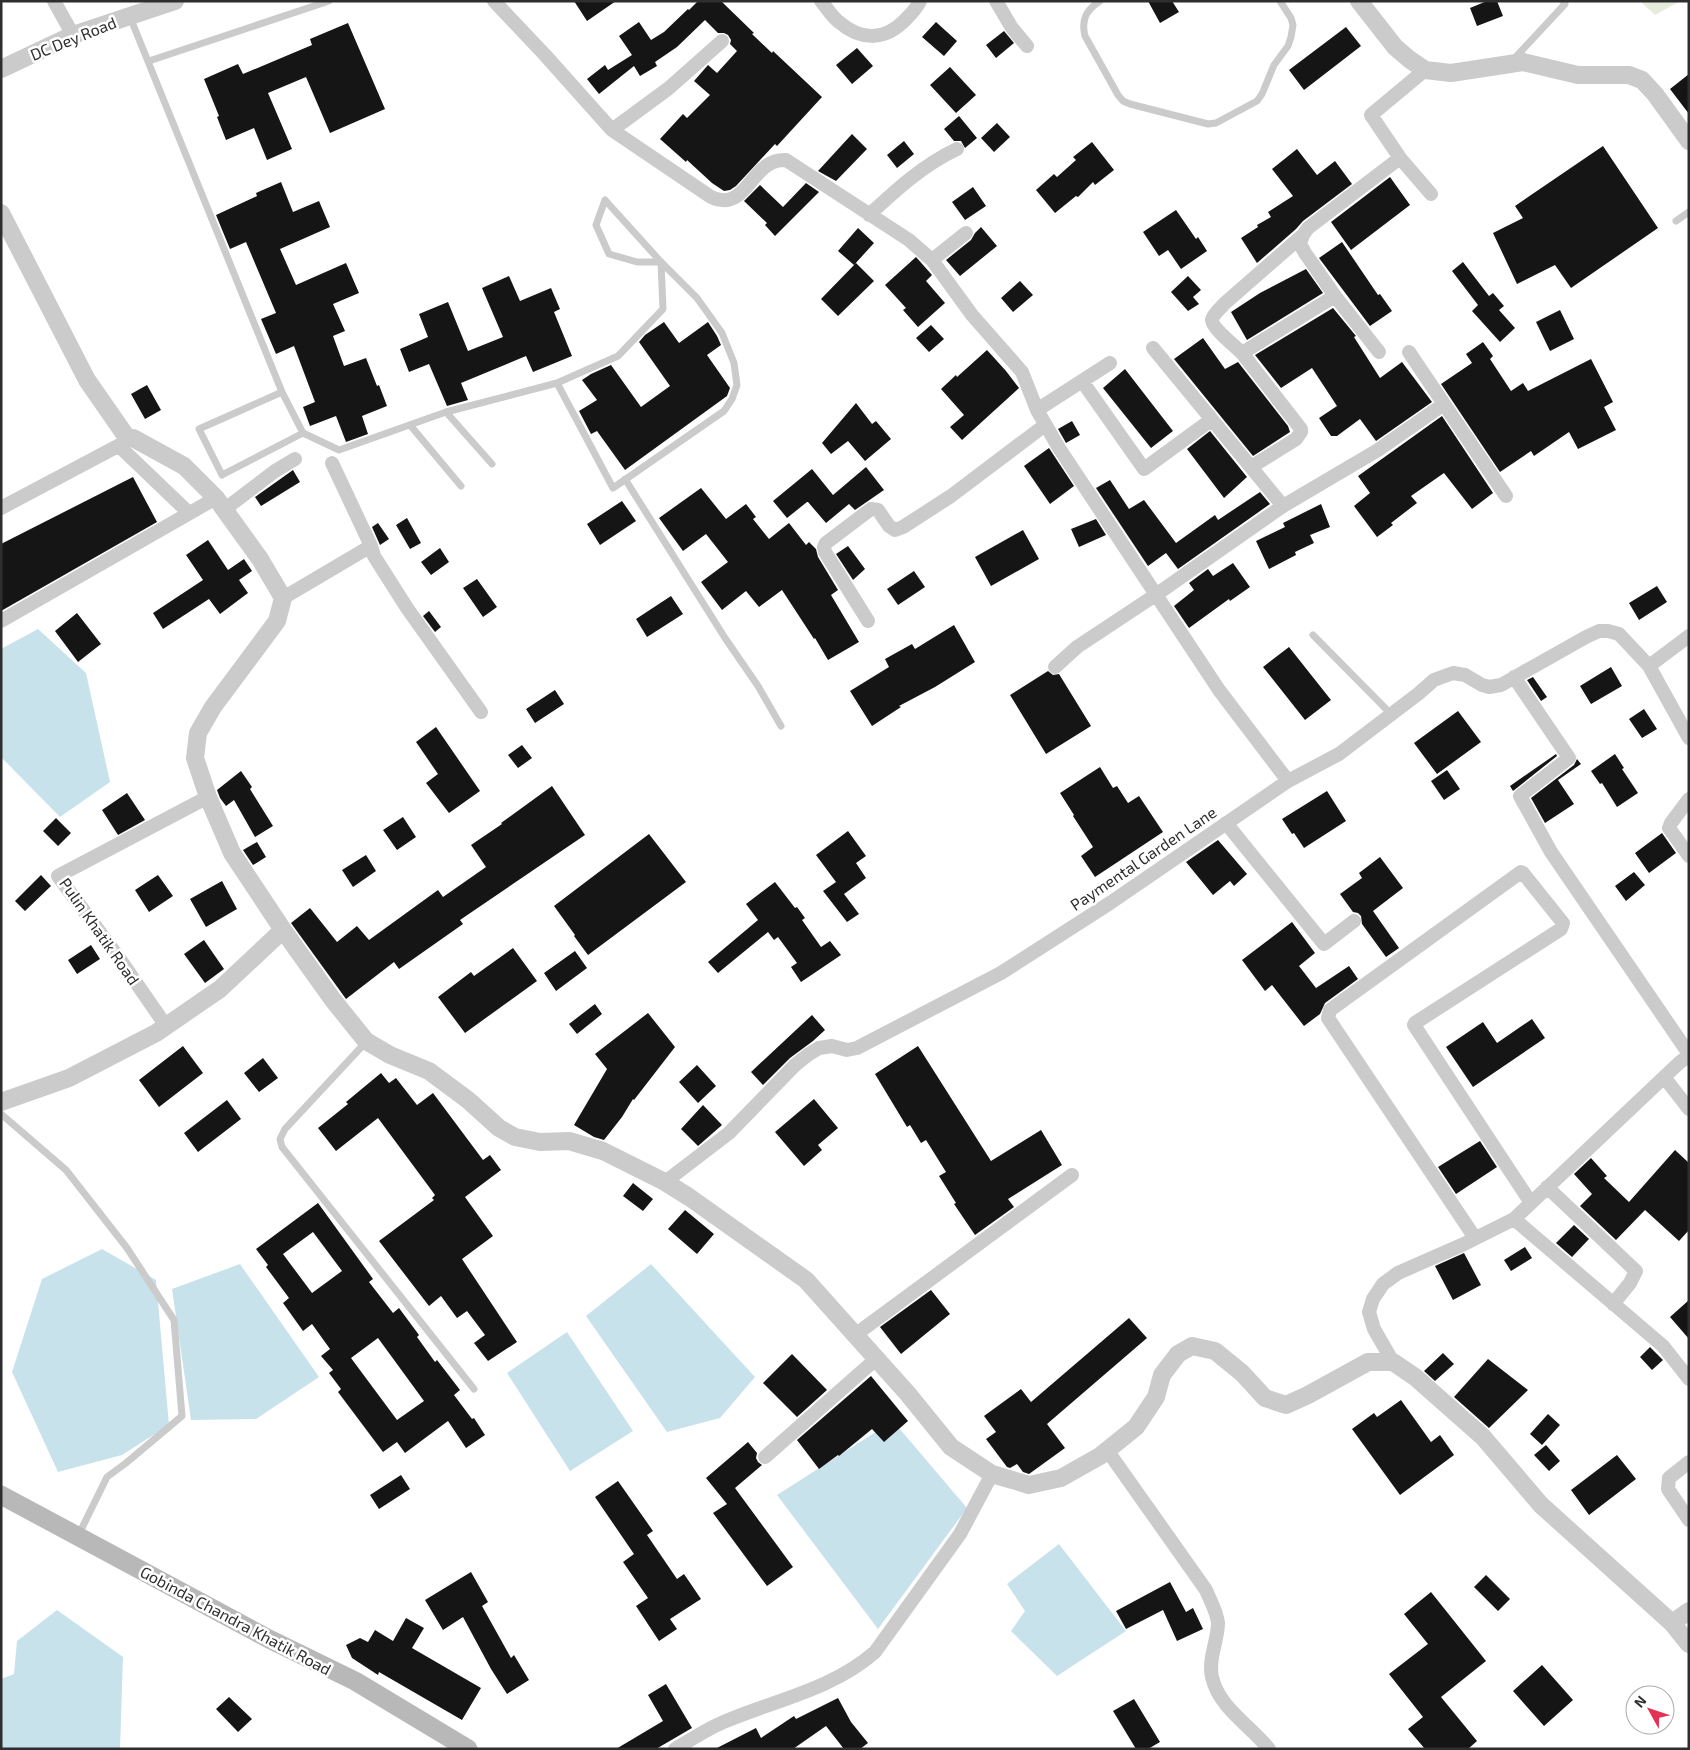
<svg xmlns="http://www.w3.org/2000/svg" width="1690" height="1750" viewBox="0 0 1690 1750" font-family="'Exo 2',sans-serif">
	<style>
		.green { fill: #e6ecdc }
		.water { fill: #c8e2ec }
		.building { fill: #151515; fill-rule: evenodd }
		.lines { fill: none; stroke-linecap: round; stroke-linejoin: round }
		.service { stroke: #cbcbcb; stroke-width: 7 }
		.minor { stroke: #cbcbcb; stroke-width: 14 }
		.tertiary { stroke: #cbcbcb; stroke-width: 18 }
		.secondary { stroke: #b8b8b8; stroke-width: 19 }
		.labels { text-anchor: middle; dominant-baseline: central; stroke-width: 5; stroke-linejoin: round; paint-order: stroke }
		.street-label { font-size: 16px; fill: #2e2e2e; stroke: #fff }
	</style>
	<rect width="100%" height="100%" fill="#fff"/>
	<path class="green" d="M1640,1h40l-25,14z"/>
	<path class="water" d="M38,629l48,44 24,109 -50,35 -59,-60v-108z
		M102,1249l54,31 13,145 -47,30 -64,17 -46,-100 30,-93z
		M240,1264l79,113 -63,42 -65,1 -19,-131z
		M651,1264l104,113 -35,41 -53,14 -81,-116z
		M567,1332l66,99 -63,40 -63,-98z
		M893,1421l74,87 -89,121 -101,-134z
		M1059,1544l67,87 -69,45 -46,-45 14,-20 -18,-27z
		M57,1610l66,47 -3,92h-119v-70l13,-5 3,-33z"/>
	<path class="building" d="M574,1h42l-29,20z
		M698,1h23l33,32 -2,1 20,19 1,-2 16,15 33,31 -45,49 -2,-2 -39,42 -6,4 -6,1 -12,-8 -25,-23 -1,2 -26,-23 23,-25 4,4 23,-23 -16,-14 14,-16 9,8 20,-22 -7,-7 1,-4 -3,-5 -4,-2h-6l-13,-13 -28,27 -22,15 2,4 -17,10 -6,-10 -35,28 -12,-15 18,-14 3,5 24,-15 -13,-19 20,-14 12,18 13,-8 24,-23 1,1z
		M1148,1h24l7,11 -19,11z
		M1487,1h10l6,15 -26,10 -7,-18z
		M936,22l21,19 -13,15 -22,-19z
		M348,23l37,86 -55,24 -24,-56 -38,16 24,56 -25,11 -13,-32 -28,12 -9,-23 2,-1 -15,-37 34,-15 5,10 69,-29 -2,-6z
		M1346,27l15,19 -57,44 -15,-20z
		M1004,31l10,12 -18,15 -10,-13z
		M857,48l16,18 -21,18 -16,-19z
		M950,67l26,28 -20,18 -26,-28z
		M1689,74v40l-19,-25z
		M959,116l18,22 -12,10 -4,-7h-7l-10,-12z
		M997,123l13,14 -16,15 -13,-14z
		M852,134l15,15 -31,32 -18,-10z
		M904,141l10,13 -17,14 -10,-13z
		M1092,142l22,28 -19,15 -2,-3 -15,15 -2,-1 -21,17 -19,-23 18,-16 3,3 19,-17 -3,-3z
		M1603,146l55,82 -87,60 -16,-23 -38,19 -24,-51 30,-15 -8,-12z
		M1297,149l20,26 18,-14 17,23 -49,37 -7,8 -39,34 -16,-25 17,-11 -1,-2 14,-8 -3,-5 25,-16 -21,-27z
		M1390,177l20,28 -59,45 -20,-28z
		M281,182l12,30 26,-11 11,26 -50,22 16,36 50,-22 13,30 -26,11 12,27 -12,5 11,30 22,-8 11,28 2,-1 8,21 -25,10 6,18 -22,8 -10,-26 -26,10 -7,-19 12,-5 -21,-56 -18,8 -15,-35 15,-6 -30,-71 -16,7 -14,-34 41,-19 -1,-3z
		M806,183l13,9 -44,44 -10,-11 2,-2 -23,-22 16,-16 23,22z
		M973,187l13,19 -21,14 -13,-18z
		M1176,210l20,29 2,-2 9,14 -26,18 -13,-19 -9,6 -16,-24z
		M981,227l16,19 -37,30 -14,-16 25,-20 4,-7z
		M858,228l16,15 -20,22 -16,-14z
		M1342,242l36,53 2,-1 12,17 -22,15 -51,-68z
		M916,257l16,18 -6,6 19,22 -27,24 -15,-17 3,-2 -21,-23z
		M1463,262l26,34 4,-3 11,13 -5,4 16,18 -15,14 -28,-31 6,-6 -26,-34z
		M856,263l18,18 -36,35 -17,-17z
		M1306,269l17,24 -76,47 -16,-28 29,-19z
		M509,276l11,25 31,-13 9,21 -6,3 18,44 -39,16 -7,-16 -65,27 7,17 -21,6 -18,-42 -20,8 -9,-23 28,-12 -9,-23 29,-12 20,49 35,-14 -21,-49z
		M1188,276l13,14 -8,7 6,7 -11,7 -17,-19z
		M1020,281l13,14 -20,17 -12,-14z
		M1333,308l23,28 -2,1 26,41 22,-16 30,40 -56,39 -16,-22 -23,17h-6l-12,-18 18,-12 -25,-38 -31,20 -26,-33z
		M1560,310l14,29 -24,12 -14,-29z
		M664,322l15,21 29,-21 9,14 4,9 -14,10 23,33 -3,8 -102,74 -28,-39 -6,3 -12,-23 18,-11 -15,-20 9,-6 20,-9 30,42 29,-21 -31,-44 6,-7z
		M931,325l13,14 -15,13 -13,-14z
		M1203,338l22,31 13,-7 50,64 2,6 -37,24 -79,-97z
		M1483,342l10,14 -3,3 21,32 12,-8 5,8 63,-32 22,43 -9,5 12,23 -38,19 -9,-17 -35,24 -3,-5 -31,21 -59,-88 31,-21 -6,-9z
		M987,350l19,21 13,17 -57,52 -12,-13 14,-12 -23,-26 15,-14 1,2z
		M1125,369l48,62 -22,17 -48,-60z
		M147,385l14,25 -16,9 -14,-25z
		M856,403l16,21 4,-3 15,18 -26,22 -17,-20 -17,13 -9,-11z
		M1442,416l51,77 -21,16 -28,-36 -33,23 6,7 -26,20 2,2 -16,12 -23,-31 16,-13 -12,-17z
		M1072,421l8,14 -14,8 -8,-14z
		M1210,431l37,46 -23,21 -37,-49z
		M1049,448l25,38 -24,18 -26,-38z
		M866,467l18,23 -29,20 -6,-6 -23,19 -18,-21h-1l-20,16 -14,-17 39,-32 21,26z
		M293,470l7,12 -39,24 -6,-9z
		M133,477l24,45 -156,89v-67z
		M1110,480l19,29 15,-9 32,43 39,-28 3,5 42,-28 10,12 -92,65 -12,-16 -18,13 -52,-78z
		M701,488l25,31 20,-15 10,13 -3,2 16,20 20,-16 17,22 3,-3 7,7 2,8 20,33 -7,5 28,47 -31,18 -13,-22 -1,1 -32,-49 -23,17 -13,-16 -24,19 -21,-28 27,-20 -22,-28 -23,17 -24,-33z
		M622,501l14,20 -36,24 -13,-21z
		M1321,504l9,23 -20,8 4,8 -19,9 1,3 -27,14 -13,-28 29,-14 -2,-4z
		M407,518l14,25 -11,6 -14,-24z
		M1096,519l10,16 -27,12 -8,-18z
		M378,523l11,16 -9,6 -8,-18z
		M1023,530l16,29 -48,27 -16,-29z
		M208,540l20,30 16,-11 8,12 -13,9 9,13 -28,21 -11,-15 -46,30 -10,-16 50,-33 -17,-25z
		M848,546l17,23 -12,11 -17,-26z
		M440,548l9,14 -18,13 -10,-13z
		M1233,563l17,24 -20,14 -1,-2 -40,29 -15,-22 20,-16 -5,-7 19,-14 5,7z
		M914,571l11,16 -27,18 -11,-16z
		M477,579l20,28 -14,10 -20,-29z
		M1657,586l10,16 -28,18 -10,-17z
		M671,596l12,18 -36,23 -11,-18z
		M429,611l12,16 -6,5 -12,-16z
		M77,613l24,31 -23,18 -23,-31z
		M954,625l21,37 -40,25 -36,19 2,1 -29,19 -22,-35 39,-24 -4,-8 27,-15 3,5z
		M1289,647l42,53 -26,20 -42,-53z
		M1611,667l11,19 -31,18 -11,-18z
		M1048,671l5,4 6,-1 32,52 -45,28 -36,-59z
		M1533,677l14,20 -6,4 -14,-21z
		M555,690l9,14 -29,19 -9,-14z
		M1644,709l13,20 -15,9 -13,-19z
		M1458,711l23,31 -44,32 -23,-31z
		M436,727l44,64 -31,22 -23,-30 12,-9 -22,-32z
		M522,745l10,13 -14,10 -10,-13z
		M1556,754l1,2 -44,35 -3,-5z
		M1615,754l9,14 -2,1 16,24 -21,14 -15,-24 -2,1 -9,-13z
		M1577,759l4,5 -23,16 16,24 -29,19 -14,-25 43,-33z
		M1100,767l13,21 4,-2 11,17 11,-7 24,36 -68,45 -14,-21 12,-9 -20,-31 1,-1 -14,-22z
		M1447,770l13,19 -16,11 -13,-19z
		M241,771l11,16 -2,2 23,37 -18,11 -21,-37 -8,6 -6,-8 -3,-8z
		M552,786l33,49 -125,85 3,4 -64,45 -5,-7 -48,37 -55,-76 19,-15 27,34 20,-16 12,14 69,-50 5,7 43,-30 -15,-22 31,-21 -1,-1z
		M1327,791l19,30 -42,27 -10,-15 -2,1 -10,-15z
		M127,793l18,27 -27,15 -16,-25z
		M403,817l13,20 -19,13 -14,-20z
		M56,818l15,15 -13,13 -15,-15z
		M848,831l18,25 -10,7 10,15 -22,16 15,20 -12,8 -24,-31 13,-9 -20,-27z
		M1662,833l14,20 -27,20 -14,-20z
		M649,834l37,48 -98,73 -14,-19 1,-1 -21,-29z
		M1218,840l29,34 -13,12 -4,-5 -17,14 -27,-33z
		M257,842l9,15 -13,8 -10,-15z
		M366,855l10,16 -23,16 -11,-17z
		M1380,857l23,31 -30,23 26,37 -13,9 -24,-33 -1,-8 -3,-3 -5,-1 -13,-18 22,-16 -3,-5z
		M1634,872l11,13 -19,16 -11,-15z
		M41,875l10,11 -26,25 -10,-10z
		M158,875l15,21 -24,16 -14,-22z
		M222,881l15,28 -31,18 -16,-28z
		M775,882l20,26 2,-1 8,11 -3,2 19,27 9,-6 11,14 -40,27 -10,-15 6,-4 -19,-26 -4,3 -6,-8 -50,41 -10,-11 50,-42 -12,-16z
		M1292,922l23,31 -16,13 17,22 33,-22 9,13 -33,24 -5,11 -16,12 -32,-41 -7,6 -23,-31z
		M204,940l20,29 -19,14 -21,-29z
		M91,945l9,14 -23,15 -9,-14z
		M513,948l24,33 -72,52 -27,-36 33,-25 3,4z
		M575,951l12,17 -31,23 -12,-18z
		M595,1004l7,10 -25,20 -8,-10z
		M648,1013l27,34 -41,53 -1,-1 -11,18 -18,23 -10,-3 -20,-12 33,-56 -12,-15z
		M812,1015l13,15 -12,11 -23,17 -27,27 -12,-13z
		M1532,1019l13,19 -72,49 -27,-40 37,-25 14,21z
		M183,1046l20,27 -44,34 -20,-27z
		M918,1046l73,115 50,-31 21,35 -54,34 6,8 -39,28 -21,-31 2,-1 -17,-27 7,-4 -20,-32 -5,3 -11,-18 -3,2 -32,-53z
		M263,1058l15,20 -19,14 -15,-19z
		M697,1065l19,21 -18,17 -19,-21z
		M381,1073l8,10 7,-5 21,27 16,-12 50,67 7,-5 11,15 -36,27 28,39 -31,23 55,83 -29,19 -14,-18 11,-8 -18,-24 -10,7 -16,-22 -12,10 -50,-65 55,-41 -2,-2 3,-3 -57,-77 -42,33 -18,-23 30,-24 -2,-2z
		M814,1099l24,29 -20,17 4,5 -18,16 -29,-34z
		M227,1100l14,19 -43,33 -14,-19z
		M703,1105l19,20 -24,21 -17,-17z
		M1480,1141l17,26 -41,27 -18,-27z
		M1675,1150l14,13v67l-10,11 -34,-31 -29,30 -36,-34 12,-12 -18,-20 17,-16 16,18 -3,2 25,24z
		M633,1183l20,16 -10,12 -20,-15z
		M318,1203l55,76 -4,3 24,31 6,-5 20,27 -2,2 18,25 2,-2 23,30 -6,5 18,24 2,-1 11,17 -19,13 -18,-27 -43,32 -8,-11 -14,10 -45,-60 3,-3 -12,-16 4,-3 -12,-14 9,-7 -18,-25 -9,7 -20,-28 6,-5 -23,-31 2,-2 -12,-16zM313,1232l29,39 -30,22 -29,-39zM378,1338l46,63 -27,19 -46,-62z
		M685,1210l29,24 -17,20 -29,-25z
		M1574,1225l15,14 -17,18 -16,-14z
		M1525,1247l7,11 -21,13 -7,-11z
		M1464,1253l17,32 -28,15 -18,-34z
		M931,1290l19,24 -49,40 -21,-27z
		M1689,1300v39l-19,-22z
		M1129,1318l18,20 -100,86 18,24 -36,26 -6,-2 -6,-8 -7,4 -3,-1 -21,-28 10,-7 -12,-16 37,-27 10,13z
		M1650,1347l13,13 -11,10 -12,-13z
		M1443,1353l11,11 -19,17 -11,-10z
		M792,1354l35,36 -30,27 -34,-34z
		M1488,1359l40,31 -39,38 -35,-31z
		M871,1376l37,45 -24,21 -12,-13 -33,27 -1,-1 -19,14 -22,-29z
		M1401,1400l30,42 9,-7 14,20 -54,40 -48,-66 22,-16 3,4z
		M1548,1414l12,11 -18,20 -12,-11z
		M748,1442l9,11 -1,5 2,4 4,3 -27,23 58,79 -26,19 -54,-73 14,-9 -21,-26z
		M1546,1445l14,16 -11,10 -15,-16z
		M1617,1455l19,24 -47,36 -18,-25z
		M401,1475l9,14 -31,20 -9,-14z
		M618,1481l35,50 -6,4 30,44 7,-5 17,25 -31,20 7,10 -18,12 -23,-35 12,-8 -25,-36 11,-8 -39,-57z
		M471,1572l17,30 -6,4 29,52 3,-3 15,25 -22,14 -16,-25 -28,-52 -20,13 -18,-30z
		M1486,1575l24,24 -12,12 -24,-24z
		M1170,1582l16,30 7,-4 10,21 -26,12 -14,-31 -37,19 -10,-18z
		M1431,1592l55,69 -45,36 36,44 -9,8h-43l-17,-20 15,-12 -34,-43 39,-30 -24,-30z
		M406,1618l18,10 -12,20 69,40 -19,32 -83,-48 -1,3 -26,-17 -6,-13 14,-7 8,4 7,-12 18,11z
		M1542,1665l31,35 -29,26 -31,-35z
		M666,1684l26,44 -36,21h-40l47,-28 -15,-26z
		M229,1697l23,22 -14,13 -22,-23z
		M838,1698l13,24 17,21 -8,6h-16l-18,-23 -33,23h-78l41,-21 5,10 33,-22 2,3z
		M1134,1699l26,43 -12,7h-12l-23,-38z"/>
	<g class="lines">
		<path class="service" d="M1100,1c-14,9 -19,19 -15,35l33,59 5,6 7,3 78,20 8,-1 41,-22 5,-7 12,-29 14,-19 3,-9 2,-12 -2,-7 -11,-17
			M130,17l152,375
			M1513,60l52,-56 -2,-3
			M149,61l180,-60
			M1676,221l13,-9
			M446,412l46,52
			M410,425l51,61
			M303,433l-21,-41 -83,37 23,46 81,-42 36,17 107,-38 111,-29 56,105 111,-77 8,-12 5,-14 -3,-22 -12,-30 -25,-35 -36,-36 -56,-62 -9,25 13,29 28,8h24l2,47 -45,47 -61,27
			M625,479l100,159 33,48 23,40
			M1313,635l78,79
			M366,1042l-81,87 -5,10 2,8 192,242
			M1,1114l65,56 61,78 47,72 8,96 -56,47 -19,14 -29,59"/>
		<path class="minor" d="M54,1l19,34
			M494,1l51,54 67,75 99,67c37,17 39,-39 75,-37l123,80 23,20 40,55 50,57 15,38 22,38 160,242 69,91
			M821,1c6,7 11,16 18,21 21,18 44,19 64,0 7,-7 13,-12 17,-21
			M996,1l16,27 15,18
			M612,130l57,-42 53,-47
			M1400,158l-29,-43 54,-45
			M869,215c27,-25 54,-50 88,-66
			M932,260l34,-27
			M1379,352l-44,-56 -30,-43 -5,-9 3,-9 5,-7 92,-70 31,36
			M1409,352l35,52
			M1242,353c-6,-6 -30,-25 -30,-33 1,-6 9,-12 12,-16l79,-69
			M1082,381l62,88 67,-49
			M1037,410l73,-47
			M119,446l70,67
			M332,463l39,83 3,10 33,52 74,104
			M1251,467l45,-28 5,-7v-3l-59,-76 93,-57
			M1283,506l95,-56 66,-46 62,92
			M1,508l132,-70
			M225,509l50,-38 20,-12
			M283,598l88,-52
			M1,621l215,-123
			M868,621l-43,-69 -1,-5 2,-4 45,-34 7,1 11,16 6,4 8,-3 48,-31 94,-71
			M1649,666l40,-30
			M1055,667l22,-20 80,-53 126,-88 -130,-158
			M1514,677l55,81 -49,38 31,56 138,202
			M1689,799l-18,24 -2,5 20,28
			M1226,823l98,121 30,-23
			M166,1026l-47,-68 -61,-82 150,-79
			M1664,1077l25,32
			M665,1182l64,-49 66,-68 14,-11 10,-6 13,-2 15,4 10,-2 144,-75 109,-70 178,-122 51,-27 79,-60 16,-14 19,-7 12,2 17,10 7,2 12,-2 85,-48 13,-6h9l11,3 30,32 40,72
			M1547,1187l89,84 -6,12 -17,21
			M1514,1219l149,127 26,33
			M1475,1238l-147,-220 2,-8 191,-138 2,1 40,50 -2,6 -146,94 -1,2 117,178
			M855,1335l217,-160
			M1393,1362l-19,-33 -5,-17 4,-13 10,-15 15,-11 66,-29 50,-25 165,-156 10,-8
			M1107,1450l99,140c4,10 11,22 12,33 0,17 -10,36 -6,54 7,31 38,48 57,72
			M765,1457l111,-98
			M1689,1462l-20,16 -1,11 21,31
			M675,1749c16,-9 33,-21 51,-28 50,-21 107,-32 149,-69l85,-118 32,-60"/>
		<path class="tertiary" d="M1359,1l36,46 14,12 16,11 26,3 72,-11 55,13h51l13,5 13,14 34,47
			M1,69l72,-34 102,-34
			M1,213l86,167 41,59 5,-1 51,28 32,32 44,61 23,39 -6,23 -64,86 -15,26 -3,25 13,39 24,56 51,77 50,70 33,41 24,14 39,16 39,29 31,28 16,9 25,5 29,-1 34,10 62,31 24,15 117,83 102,114 43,53 41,27 37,11 32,-7 39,-22 36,-29 20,-30 6,-22 16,-21 14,-8 23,5 27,22 23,25 21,7 22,-10 60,-33h25l22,15 68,60 58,68 131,118 17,21
			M1,1102l68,-24 87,-45 64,-44 63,-59
			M1672,1623l17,-12"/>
		<path class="secondary" d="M1,1495l268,144 86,42 113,68"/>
	</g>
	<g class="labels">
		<g class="street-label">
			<text transform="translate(73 38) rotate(-22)">DC Dey Road</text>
			<text transform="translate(1143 858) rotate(-34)">Paymental Garden Lane</text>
			<text transform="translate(100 931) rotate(55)">Pulin Khatik Road</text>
			<text transform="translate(236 1620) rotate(28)">Gobinda Chandra Khatik Road</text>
		</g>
	</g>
	<rect width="1690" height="1750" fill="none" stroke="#2e2e2e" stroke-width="5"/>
	<g transform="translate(1650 1710) rotate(310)"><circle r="24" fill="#ffffff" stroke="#ababab"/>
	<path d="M0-4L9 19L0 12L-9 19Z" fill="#e53153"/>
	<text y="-8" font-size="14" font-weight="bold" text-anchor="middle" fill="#2e2e2e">N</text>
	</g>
</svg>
